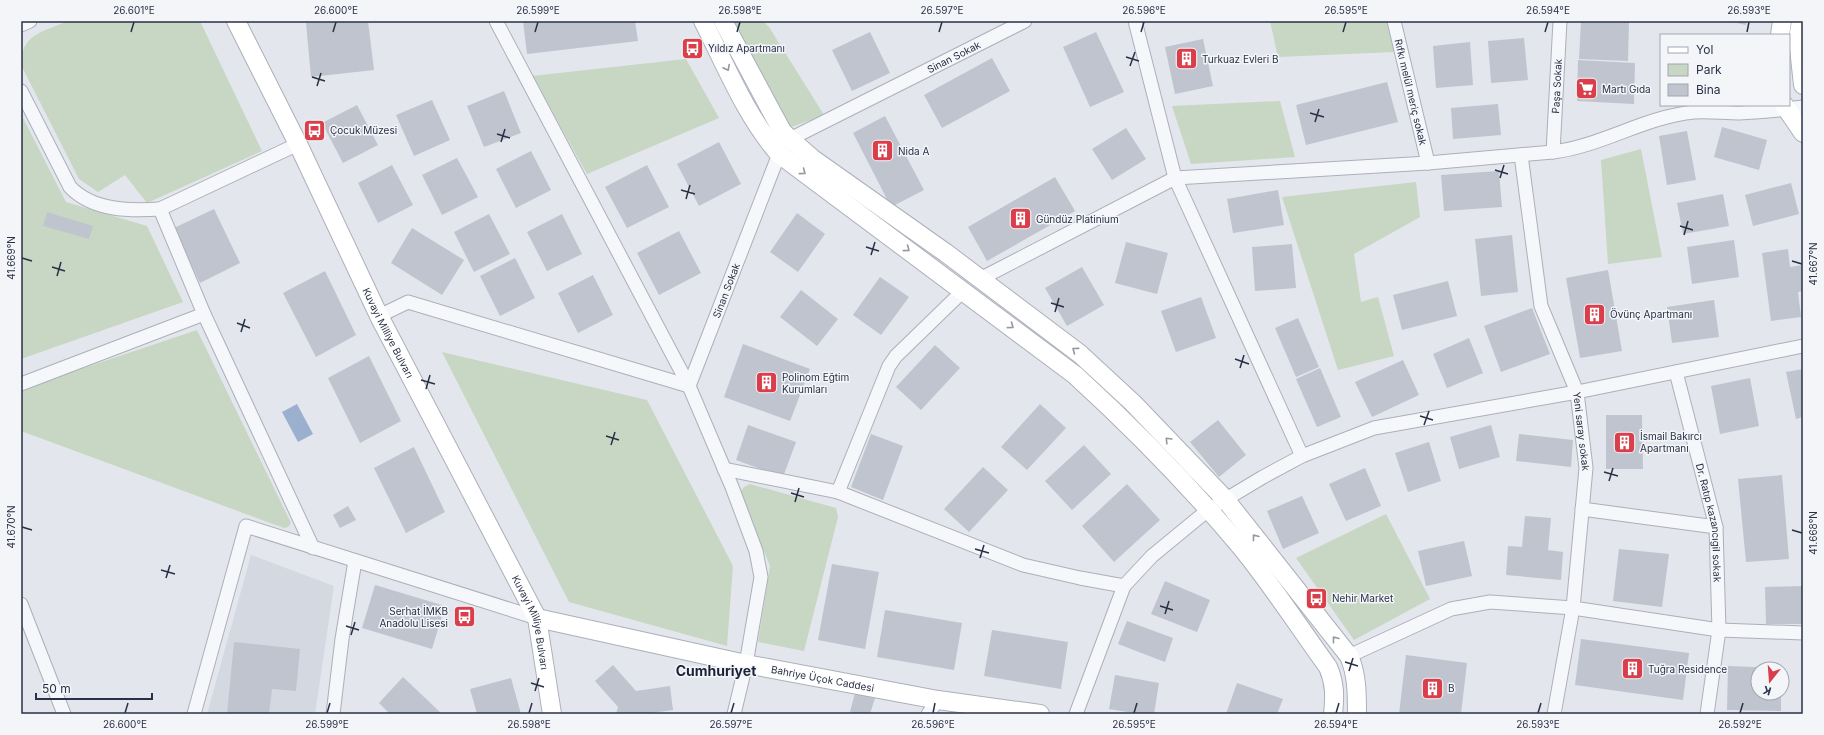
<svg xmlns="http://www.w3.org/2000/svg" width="1824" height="735" viewBox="0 0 1824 735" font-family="Inter,sans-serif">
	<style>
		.built { fill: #d4d8e1 }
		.green { fill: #c7d7c3 }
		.water { fill: #9bb0cf }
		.building { fill: #bfc4cf }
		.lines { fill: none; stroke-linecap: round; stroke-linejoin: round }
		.street-casing { stroke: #abb0ba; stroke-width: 15 }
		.secondary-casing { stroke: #abb0ba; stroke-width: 20 }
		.street { stroke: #f6f7fa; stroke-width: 13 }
		.secondary { stroke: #fff; stroke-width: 18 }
		.oneway { stroke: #9498a2 }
		.ticks { fill: none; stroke: #293146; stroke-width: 1.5 }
		.labels { text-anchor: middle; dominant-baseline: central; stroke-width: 3; stroke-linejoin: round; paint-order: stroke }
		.poi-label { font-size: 10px; fill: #293146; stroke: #f3f5f9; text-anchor: start }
		.street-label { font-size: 10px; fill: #293146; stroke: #f3f5f9 }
		.district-label { font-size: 14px; font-weight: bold; fill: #1b2237; stroke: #f3f5f9 }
		.neatline { fill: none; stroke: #293146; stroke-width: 1.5 }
		.ticks-label { font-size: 10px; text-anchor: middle; fill: #293146 }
	</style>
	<rect width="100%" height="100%" fill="#e3e6ec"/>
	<path class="built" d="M251,555l83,31 -19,128h-108z"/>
	<path class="green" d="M68,21h132l62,130 -115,52 -22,-28 -27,17 -19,-13 -58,-114c0,-31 22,-33 47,-44z
		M731,21h32l6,6 55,88 -35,13z
		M1270,21h117l7,31 -116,5z
		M686,59l33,59 -132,56 -55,-98z
		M1280,101l15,56 -104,7 -19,-58z
		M21,114l45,88 81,24 36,76 -162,57z
		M1641,149l21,108 -54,7 -7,-104z
		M1416,182l4,35 -66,37 7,48 17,-5 16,59 -56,14 -56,-173z
		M197,330l94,193 -3,4 -4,1 -263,-97v-42z
		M442,352l205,48 86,166 -6,80 -158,-44z
		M750,484l86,24 2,9 -34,134 -46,-9 12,-76 -30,-74 4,-5z
		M1386,514l44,85 -76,41 -58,-82z"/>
	<path class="water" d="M297,404l16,30 -15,8 -16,-30z"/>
	<path class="building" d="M324,21h44l6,49 -63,7 -5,-54z
		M523,21h112l3,20 -111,13z
		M1581,21h48l-1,40 -49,-2z
		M1728,21h19l-1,4z
		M870,32l20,41 -38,18 -20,-41z
		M1096,32l28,60 -34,15 -27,-60z
		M1524,38l4,42 -37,3 -3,-42z
		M1203,39l10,47 -38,8 -10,-47z
		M1470,42l3,43 -37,3 -3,-42z
		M992,58l18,33 -68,37 -18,-33z
		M1578,60l57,3 -1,41 -57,-3z
		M1387,82l11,40 -92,23 -10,-40z
		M504,91l17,42 -37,14 -17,-41z
		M432,100l18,40 -36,16 -18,-41z
		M1498,104l3,31 -48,4 -2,-31z
		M357,105l21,40 -35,18 -21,-40z
		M885,116l39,74 -33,17 -38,-74z
		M1722,127l45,13 -8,30 -45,-13z
		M1126,128l20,31 -34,21 -20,-31z
		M1687,131l9,49 -29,5 -8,-49z
		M719,142l22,42 -42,22 -22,-42z
		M531,151l20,39 -35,18 -20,-39z
		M457,158l21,39 -36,18 -20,-40z
		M392,165l21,40 -35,18 -20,-40z
		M647,165l22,42 -42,21 -22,-41z
		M1499,171l3,36 -58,4 -3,-36z
		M1055,177l20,34 -88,50 -19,-34z
		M1791,183l8,31 -46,12 -8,-31z
		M1278,190l6,35 -51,8 -6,-34z
		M1723,194l6,32 -46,8 -6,-31z
		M214,209l26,54 -40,20 -26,-55z
		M47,212l46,14 -4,13 -46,-13z
		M797,213l28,21 -27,38 -28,-20z
		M489,214l21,40 -36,18 -20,-40z
		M562,214l20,40 -35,17 -20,-39z
		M412,228l52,32 -22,35 -51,-32z
		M679,231l22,42 -42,22 -22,-42z
		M1512,235l6,57 -37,4 -6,-57z
		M1734,240l5,37 -47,7 -5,-37z
		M1126,242l42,11 -11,41 -42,-11z
		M1292,244l4,44 -41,3 -3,-44z
		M1788,249l2,18 13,-2v26l-5,1 3,25 -30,4 -9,-68z
		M515,258l20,40 -35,18 -20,-40z
		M1082,267l22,38 -37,21 -22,-38z
		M1608,270l14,81 -42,7 -14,-80z
		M325,271l31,64 -40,22 -33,-64z
		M593,275l20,40 -35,18 -20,-40z
		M880,277l29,20 -28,38 -28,-20z
		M1448,281l9,35 -55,14 -9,-35z
		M801,290l37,29 -21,27 -37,-29z
		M1201,297l15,41 -40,14 -15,-41z
		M1714,300l5,37 -47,6 -5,-36z
		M1532,308l18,46 -49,18 -17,-46z
		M1298,318l21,49 -23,10 -21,-49z
		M1469,338l14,35 -36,15 -14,-34z
		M743,344l67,25 -20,52 -66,-24z
		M935,345l25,23 -39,42 -25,-23z
		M369,356l32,65 -41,22 -32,-65z
		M1403,360l16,35 -47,22 -17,-35z
		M1320,368l21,49 -24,10 -21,-48z
		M1803,369v48l-7,2 -10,-47z
		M1750,378l9,48 -39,8 -9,-48z
		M1040,404l26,24 -39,42 -26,-23z
		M1606,415h36l1,54h-37z
		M1218,420l28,35 -27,22 -29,-35z
		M748,425l48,17 -13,35 -47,-17z
		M1491,425l9,32 -41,12 -9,-32z
		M871,434l32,12 -20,54 -32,-13z
		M1519,434l54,6 -2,27 -55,-6z
		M1429,442l12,39 -33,11 -13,-39z
		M1084,445l27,29 -39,36 -27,-29z
		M414,447l31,65 -39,21 -32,-65z
		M983,467l25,23 -39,42 -25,-23z
		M1365,468l16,38 -35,15 -17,-37z
		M1782,475l7,84 -43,3 -8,-83z
		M1127,484l33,36 -46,42 -32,-36z
		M1302,496l17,37 -36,16 -16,-38z
		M348,506l8,14 -16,8 -7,-13z
		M1525,516l26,2 -3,32 15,2 -2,28 -55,-5 2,-29 14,1z
		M1464,541l8,35 -46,10 -8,-35z
		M1619,549l50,5 -7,53 -49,-6z
		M832,564l47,8 -14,77 -47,-9z
		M1165,581l45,19 -13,32 -46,-18z
		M375,585l70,21 -13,43 -70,-21z
		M1803,586v38h-37l-1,-37z
		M885,610l77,13 -8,47 -77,-13z
		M1127,621l46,17 -8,24 -47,-18z
		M992,630l76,12 -7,47 -77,-13z
		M1581,639l108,14 -6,47 -108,-15z
		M234,642l66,7 -4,42 -24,-2 -3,25h-42z
		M1406,655l61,8 -6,51h-62z
		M613,665l23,26 34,-5 3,24 -29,4h-28l2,-7 -23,-26z
		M1728,666l53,2v1h-23v24h23v18l-54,-1z
		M1115,675l44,8 -5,31h-14l-31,-5z
		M403,677l39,37h-52l-11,-11z
		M511,678l10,36h-44l-7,-25z
		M1237,683l46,16 -6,15h-51z
		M855,693l20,5 -5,16h-13l-7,-2z"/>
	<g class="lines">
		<defs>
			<g id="street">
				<path d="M496,21l193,365 43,101 24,64 5,26 -15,87 -12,50"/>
				<path d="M1135,21l40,157 127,278"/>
				<path id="s1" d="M1394,21l34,142"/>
				<path d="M21,25l9,-4"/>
				<path d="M21,91l49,96c23,24 60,24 90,22l44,105 109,234"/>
				<path id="s2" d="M1553,152l7,-131"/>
				<path id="s3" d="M1521,155l20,151 36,86 9,76 -13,140 -19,106"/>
				<path d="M160,209l138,-65"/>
				<path d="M980,279l195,-101 253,-15 125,-11c49,-6 91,-35 141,-40 15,-1 30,1 45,1 22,-1 43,-3 64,-6"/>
				<path id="s4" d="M379,316l29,-14 281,84 90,-232 11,-15 235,-118"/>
				<path id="s5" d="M1676,372l40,155 3,103 -12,84"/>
				<path d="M21,384l183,-70"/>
				<path d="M724,469l114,23 185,73 57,13 44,8"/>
				<path d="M838,492l51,-126 7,-10 67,-65"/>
				<path d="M1582,509l134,18"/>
				<path d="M21,604l43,110"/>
				<path d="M1349,656l102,-47 39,-7 83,6 146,22 84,3"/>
				<path d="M194,714l52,-188 291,92"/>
				<path d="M333,714l9,-75 13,-78"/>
				<path d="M928,714l10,-14"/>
				<path d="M1076,714l48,-128 28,-30 56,-46 55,-33 39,-21 72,-28 203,-36 226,-46"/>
			</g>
			<g id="secondary">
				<path id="s6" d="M236,21l62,123 81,172 158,302 15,96"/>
				<path d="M703,21c23,45 43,95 76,133l296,221c58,53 115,111 166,172 31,38 58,80 87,120 7,16 7,30 5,47"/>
				<path d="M723,21l45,84 14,26 8,8 23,20 133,94 134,101 53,49 92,96 124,157c8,18 8,38 8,58"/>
				<path d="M1801,21l-3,18 5,46"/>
				<path d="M1780,35l2,-14"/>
				<path d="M1784,105l19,28"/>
				<path id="s7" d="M537,618l209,46 192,36 102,14"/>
			</g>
		</defs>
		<use href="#street" class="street-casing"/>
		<use href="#secondary" class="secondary-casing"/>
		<use href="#street" class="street"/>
		<use href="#secondary" class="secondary"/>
	</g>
	<defs><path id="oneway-chevron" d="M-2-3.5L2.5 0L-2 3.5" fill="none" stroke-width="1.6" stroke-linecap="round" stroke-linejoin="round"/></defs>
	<g class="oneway">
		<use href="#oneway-chevron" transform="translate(727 68) rotate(63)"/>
		<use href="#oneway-chevron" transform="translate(803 172) rotate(37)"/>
		<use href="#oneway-chevron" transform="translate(907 249) rotate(37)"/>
		<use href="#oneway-chevron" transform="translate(1011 326) rotate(36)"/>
		<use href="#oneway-chevron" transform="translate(1075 350) rotate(-143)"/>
		<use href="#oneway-chevron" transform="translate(1168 440) rotate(-134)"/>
		<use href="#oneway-chevron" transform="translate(1255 537) rotate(-128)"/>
		<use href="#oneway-chevron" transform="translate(1335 639) rotate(-128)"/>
	</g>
	<path class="ticks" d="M131,32l3,-10M333,32l3,-10M535,32l3,-10M737,32l3,-10M939,32l3,-10M1141,32l3,-10M1343,32l3,-10M1545,32l3,-10M1747,32l2,-10M1126,57l13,4M1130,66l5,-14M312,77l13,4M317,86l4,-13M1310,113l14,4M1315,122l4,-13M497,134l13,4M501,142l4,-13M1495,170l13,4M1500,178l4,-13M681,190l14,4M686,199l4,-14M1680,226l13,4M1684,235l4,-14M866,247l13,4M871,255l4,-13M22,258l10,3M1792,261l10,3M52,267l13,4M57,276l4,-14M1051,303l13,4M1055,312l4,-14M237,323l13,5M241,332l4,-13M1235,359l14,5M1240,368l4,-13M421,380l14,4M426,389l4,-14M1420,416l13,4M1424,425l5,-14M606,436l13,4M611,445l4,-13M1604,472l14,4M1609,481l4,-13M791,493l13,4M795,502l4,-14M22,527l10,3M1792,530l10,3M975,549l14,4M980,558l4,-13M161,570l14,4M166,578l4,-13M1160,606l13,4M1165,614l4,-13M346,626l13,4M351,635l4,-13M1345,662l13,4M1349,671l4,-13M531,683l13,4M535,691l4,-13M125,713l3,-10M327,713l3,-10M529,713l3,-10M731,713l3,-10M933,713l2,-10M1134,713l3,-10M1336,713l3,-10M1538,713l3,-10M1740,713l3,-10"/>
	<defs>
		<symbol id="bus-square" viewBox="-11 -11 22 22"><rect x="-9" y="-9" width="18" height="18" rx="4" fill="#da3e4b" stroke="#f3f5f9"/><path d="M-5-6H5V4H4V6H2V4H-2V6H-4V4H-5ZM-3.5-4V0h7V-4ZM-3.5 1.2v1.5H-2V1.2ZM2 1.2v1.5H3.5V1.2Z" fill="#fff"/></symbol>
		<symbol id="building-square" viewBox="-11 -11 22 22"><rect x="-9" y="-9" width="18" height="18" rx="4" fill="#da3e4b" stroke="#f3f5f9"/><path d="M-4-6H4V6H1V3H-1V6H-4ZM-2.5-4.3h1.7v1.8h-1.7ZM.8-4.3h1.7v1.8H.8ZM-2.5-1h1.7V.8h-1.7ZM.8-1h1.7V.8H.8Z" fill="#fff"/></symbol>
		<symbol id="supermarket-square" viewBox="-11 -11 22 22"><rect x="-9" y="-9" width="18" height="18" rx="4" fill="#da3e4b" stroke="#f3f5f9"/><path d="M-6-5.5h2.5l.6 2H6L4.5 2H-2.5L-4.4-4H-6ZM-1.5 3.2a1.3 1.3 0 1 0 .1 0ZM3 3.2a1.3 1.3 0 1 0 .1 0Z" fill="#fff"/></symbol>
	</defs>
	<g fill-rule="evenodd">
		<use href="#bus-square" x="680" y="36" width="25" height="25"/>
		<use href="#building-square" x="1174" y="46" width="25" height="25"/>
		<use href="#supermarket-square" x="1574" y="76" width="25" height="25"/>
		<use href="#bus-square" x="302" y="118" width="25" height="25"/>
		<use href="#building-square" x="870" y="138" width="25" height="25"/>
		<use href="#building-square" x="1008" y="206" width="25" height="25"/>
		<use href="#building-square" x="1582" y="302" width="25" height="25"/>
		<use href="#building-square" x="754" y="370" width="25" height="25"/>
		<use href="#building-square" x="1612" y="430" width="25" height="25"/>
		<use href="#bus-square" x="1304" y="586" width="25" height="25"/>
		<use href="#bus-square" x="452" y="604" width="25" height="25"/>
		<use href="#building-square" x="1620" y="656" width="25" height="25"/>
		<use href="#building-square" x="1420" y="676" width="25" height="25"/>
	</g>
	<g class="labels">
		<g class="poi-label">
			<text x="708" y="48">Yıldız Apartmanı</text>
			<text x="1202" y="59">Turkuaz Evleri B</text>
			<text x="1602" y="89">Martı Gıda</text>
			<text x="330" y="130">Çocuk Müzesi</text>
			<text x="898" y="151">Nida A</text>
			<text x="1036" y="219">Gündüz Platinium</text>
			<text x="1610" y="314">Övünç Apartmanı</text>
			<text x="782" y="377">Polinom Eğtim<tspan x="782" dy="12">Kurumları</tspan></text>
			<text x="1640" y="436">İsmail Bakırcı<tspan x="1640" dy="12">Apartmanı</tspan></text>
			<text x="1332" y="598">Nehir Market</text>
			<text x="448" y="611" text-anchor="end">Serhat İMKB<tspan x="448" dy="12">Anadolu Lisesi</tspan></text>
			<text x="1648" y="669">Tuğra Residence</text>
			<text x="1448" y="688">B</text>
		</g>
		<g class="street-label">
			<text stroke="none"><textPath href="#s4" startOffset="776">Sinan Sokak</textPath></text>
			<text stroke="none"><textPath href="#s2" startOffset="66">Paşa Sokak</textPath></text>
			<text stroke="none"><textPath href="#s1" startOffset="73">Rıfkı melül meriç sokak</textPath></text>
			<text stroke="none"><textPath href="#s4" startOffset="428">Sinan Sokak</textPath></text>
			<text stroke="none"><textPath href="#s6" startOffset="347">Kuvayi Milliye Bulvarı</textPath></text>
			<text stroke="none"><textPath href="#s3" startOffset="285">Yeni saray sokak</textPath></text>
			<text stroke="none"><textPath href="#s5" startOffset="155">Dr. Ratıp kazancıgil sokak</textPath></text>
			<text stroke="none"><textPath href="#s6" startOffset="671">Kuvayi Milliye Bulvarı</textPath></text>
			<text stroke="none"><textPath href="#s7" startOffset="292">Bahriye Üçok Caddesi</textPath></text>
		</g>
		<g class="district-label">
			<text x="716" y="670">Cumhuriyet</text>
		</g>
	</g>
	<rect width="1824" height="735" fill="none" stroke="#f3f5f9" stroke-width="44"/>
	<rect x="1660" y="34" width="130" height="72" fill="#f3f5f9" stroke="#a2a7b1"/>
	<rect x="1668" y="47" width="20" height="6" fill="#ffffff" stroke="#a2a7b1"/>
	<text x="1696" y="54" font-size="12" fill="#293146">Yol</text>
	<rect x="1668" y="64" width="20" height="12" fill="#c7d7c3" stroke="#a2a7b1"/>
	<text x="1696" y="74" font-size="12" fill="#293146">Park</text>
	<rect x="1668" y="84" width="20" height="12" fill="#bfc4cf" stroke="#a2a7b1"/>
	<text x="1696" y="94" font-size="12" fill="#293146">Bina</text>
	<g transform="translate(1770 681) rotate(197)"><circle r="19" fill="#f3f5f9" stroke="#a2a7b1"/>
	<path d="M0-3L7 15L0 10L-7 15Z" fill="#da3e4b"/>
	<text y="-6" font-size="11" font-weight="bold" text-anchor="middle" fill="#293146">K</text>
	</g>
	<path d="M36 693v6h116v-6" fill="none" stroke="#293146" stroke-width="2"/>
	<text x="42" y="693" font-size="12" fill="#293146" stroke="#f3f5f9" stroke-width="3" paint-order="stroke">50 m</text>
	<rect x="22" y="22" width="1780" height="691" class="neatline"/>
	<g class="ticks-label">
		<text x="134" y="14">26.601°E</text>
		<text x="336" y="14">26.600°E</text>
		<text x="538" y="14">26.599°E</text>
		<text x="740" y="14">26.598°E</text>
		<text x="942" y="14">26.597°E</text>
		<text x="1144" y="14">26.596°E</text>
		<text x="1346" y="14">26.595°E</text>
		<text x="1548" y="14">26.594°E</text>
		<text x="1749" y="14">26.593°E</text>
		<text transform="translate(11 258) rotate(-90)" y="4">41.669°N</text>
		<text transform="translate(1813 264) rotate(-90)" y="4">41.667°N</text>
		<text transform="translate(11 527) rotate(-90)" y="4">41.670°N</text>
		<text transform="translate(1813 533) rotate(-90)" y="4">41.668°N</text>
		<text x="125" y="728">26.600°E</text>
		<text x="327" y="728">26.599°E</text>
		<text x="529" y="728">26.598°E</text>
		<text x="731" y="728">26.597°E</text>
		<text x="933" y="728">26.596°E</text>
		<text x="1134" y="728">26.595°E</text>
		<text x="1336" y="728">26.594°E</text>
		<text x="1538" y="728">26.593°E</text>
		<text x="1740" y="728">26.592°E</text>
	</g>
</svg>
